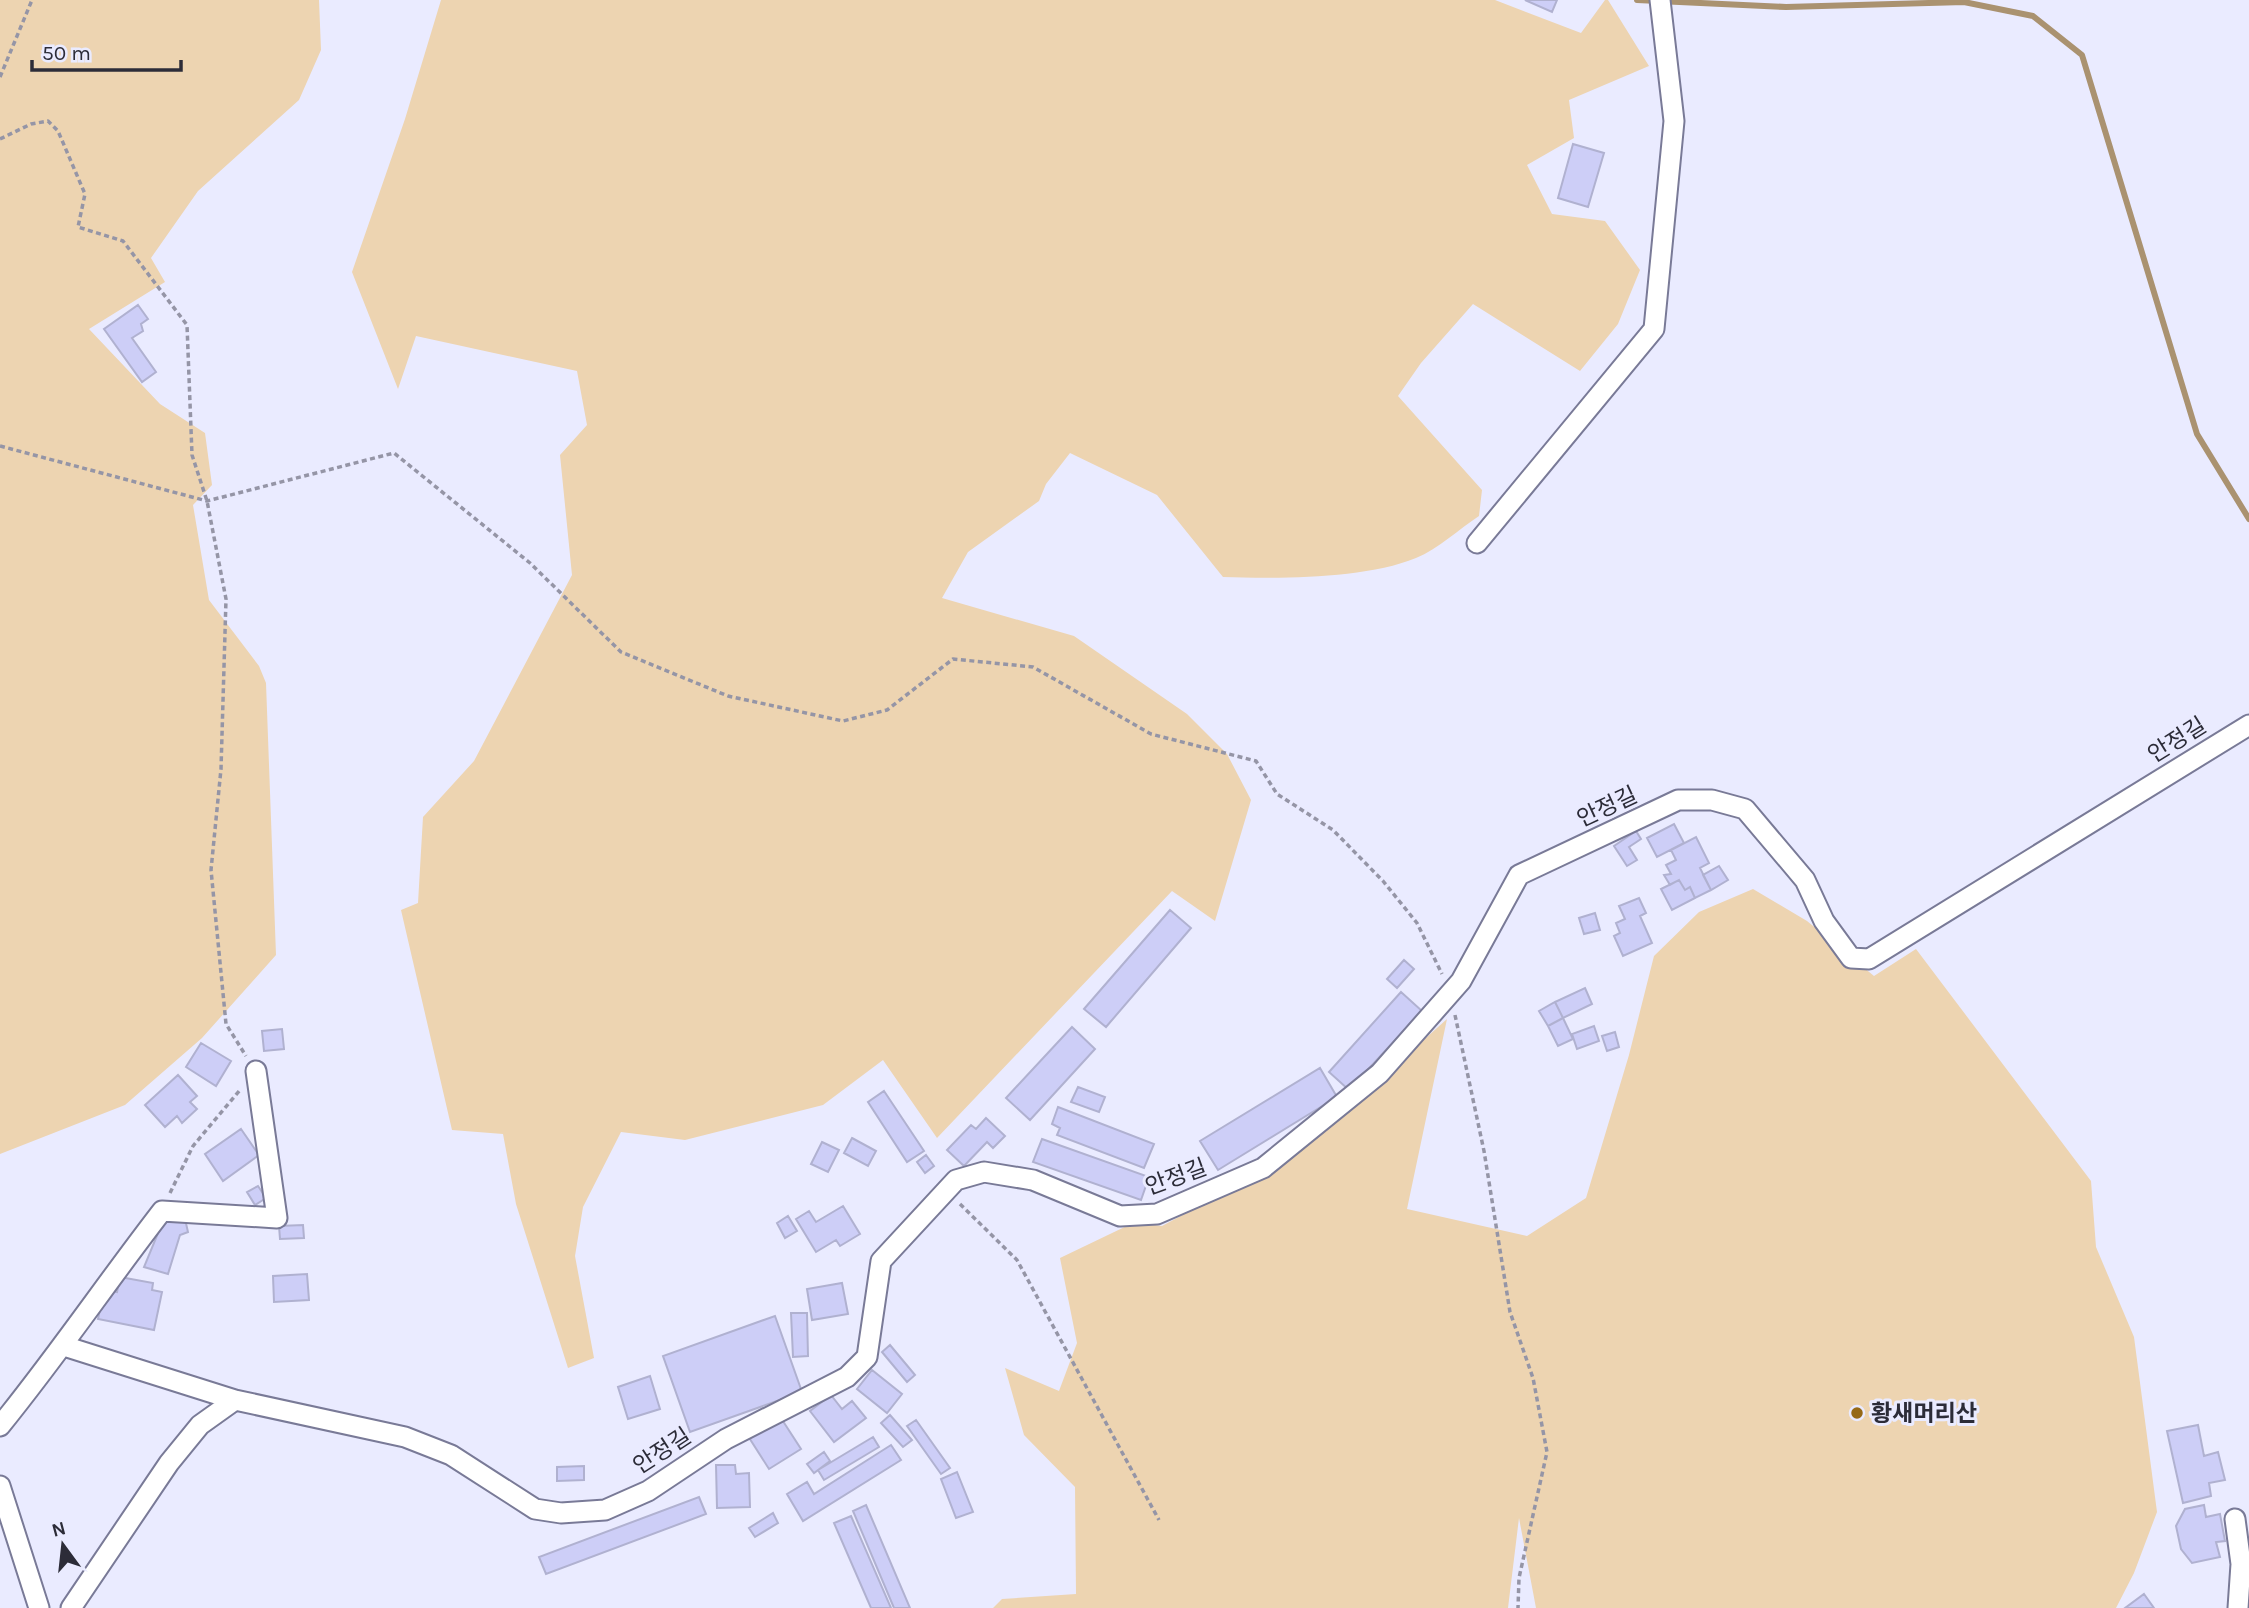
<svg xmlns="http://www.w3.org/2000/svg" width="2249" height="1608" viewBox="0 0 2249 1608" font-family="Karla,'Noto Sans KR',sans-serif">
	<style>
		.green { fill: #edd4b1 }
		.lines { fill: none; stroke-linecap: round; stroke-linejoin: round }
		.stream { stroke: #aa9270; stroke-width: 6 }
		.building { fill: #cdcef7; stroke: #b0b1d0; stroke-width: 2 }
		.minor-casing { stroke: #797a97; stroke-width: 23 }
		.path { stroke: #9595a6; stroke-width: 3.5; stroke-dasharray: 5 3.5; stroke-linecap: butt }
		.minor { stroke: #fff; stroke-width: 19 }
		.poi-dot { fill: #966916; stroke: #eaebff; stroke-width: 2.5 }
		.labels { text-anchor: middle; dominant-baseline: central; stroke-width: 6; stroke-linejoin: round; paint-order: stroke }
		.street-label { font-size: 23px; fill: #2c2c38; stroke: #eaebff }
		.poi-label { font-size: 23px; font-weight: bold; fill: #2c2c38; stroke: #eaebff; text-anchor: start }
	</style>
	<rect width="100%" height="100%" fill="#eaebff"/>
	<path class="green" d="M0,0h319l2,50 -22,50 -101,91 -47,67 14,24 -76,47 71,75 45,29 7,52 -19,20 16,95 50,66 7,17 10,272 -74,83 -77,67 -125,49z
		M441,0h1054l86,33 24,-33h3l41,66 -80,34 5,38 -47,27 25,49 53,7 35,49 -22,54 -38,47 -107,-67 -52,59 -23,33 84,94 -3,26c-20,13 -41,33 -63,42 -51,21 -138,21 -193,19l-66,-82 -87,-42 -24,31 -7,17 -71,51 -26,46 132,38 113,78 40,40 24,46 -36,121 -43,-30 -235,247 -54,-78 -60,45 -138,35 -64,-8 -38,75 -8,49 19,102 -26,10 -52,-164 -13,-70 -51,-4 -51,-220 17,-7 5,-86 51,-56 98,-186 -12,-120 27,-30 -10,-54 -161,-35 -18,53 -46,-117 53,-153z
		M1753,889l54,32 67,55 42,-27 175,232 5,66 38,90 23,175 -23,61 -18,35h-580l-17,-90 -11,90h-515l9,-9 74,-5 -1,-107 -51,-52 -19,-67 54,23 18,-48 -17,-85 75,-36 27,4 136,-73 149,-134 -40,190 120,27 59,-38 43,-143 25,-99 45,-44z"/>
	<g class="lines">
		<path class="stream" d="M1637,0l149,7 178,-5 69,14 49,39 115,379 52,85"/>
	</g>
	<path class="building" d="M1525,0h32l-5,12z
		M1573,144l31,9 -16,54 -30,-9z
		M138,305l10,14 -7,5 2,7 -11,7 24,34 -14,10 -38,-53z
		M1674,824l10,19 -27,14 -10,-19z
		M1636,831l5,8 -12,8 8,13 -10,6 -13,-20z
		M1696,837l13,26 -9,5 11,22 -16,8 -5,-11 -5,3 -6,-10 -9,5 -6,-10 7,-1 -5,-9 10,-5 -5,-10z
		M1719,866l9,14 -17,10 -8,-15z
		M1679,880l6,10 5,-3 5,11 -23,12 -11,-21z
		M1639,898l7,15 -6,3 12,27 -29,13 -9,-20 6,-3 -4,-10 9,-4 -6,-13z
		M1170,910l21,18 -85,99 -22,-18z
		M1595,913l5,17 -16,4 -5,-16z
		M1404,960l10,9 -17,19 -10,-9z
		M1585,988l7,16 -29,14 -8,-16z
		M1401,992l21,19 -73,79 -20,-18z
		M1555,1002l8,16 -15,8 -9,-15z
		M1563,1018l10,21 -15,7 -10,-20z
		M1594,1026l5,15 -22,8 -5,-15z
		M1072,1027l23,22 -65,71 -24,-22z
		M282,1029l2,20 -20,2 -2,-20z
		M1615,1032l4,15 -12,4 -5,-15z
		M201,1043l30,18 -15,25 -30,-19z
		M1320,1068l17,29 -119,73 -18,-29z
		M178,1075l19,21 -7,6 7,7 -15,14 -5,-7 -12,11 -20,-22z
		M1078,1087l27,10 -6,15 -28,-10z
		M884,1091l40,60 -17,11 -39,-60z
		M1058,1107l96,37 -10,24 -87,-33 3,-7 -8,-4z
		M986,1118l19,18 -12,12 -6,-6 -23,24 -17,-16 24,-25 5,4z
		M241,1129l18,26 -36,26 -18,-27z
		M852,1138l24,13 -8,15 -24,-13z
		M1042,1139l107,38 -8,23 -108,-38z
		M822,1142l17,8 -11,22 -17,-8z
		M926,1155l8,11 -9,7 -8,-11z
		M258,1186l8,12 -11,7 -8,-13z
		M843,1206l17,28 -20,12 -4,-6 -20,12 -20,-33 13,-8 7,11z
		M788,1216l9,15 -12,7 -8,-15z
		M185,1219l3,13 -8,3 -12,39 -24,-7 19,-46z
		M303,1225l1,13 -24,1 -1,-13z
		M307,1274l2,26 -35,2 -1,-26z
		M120,1277l33,6 -1,7 10,2 -8,38 -56,-11 6,-29 13,2z
		M842,1283l6,31 -36,6 -5,-31z
		M791,1313h16l1,43 -15,1z
		M775,1316l27,76 -112,40 -27,-76z
		M890,1345l25,30 -8,7 -25,-30z
		M872,1370l30,24 -15,19 -30,-24z
		M650,1376l10,33 -32,10 -10,-32z
		M831,1395l11,14 10,-8 14,17 -32,24 -24,-31z
		M779,1415l22,34 -32,20 -21,-33z
		M890,1415l22,25 -9,7 -22,-24z
		M916,1420l34,48 -9,6 -34,-48z
		M2198,1425l6,31 14,-4 7,28 -16,3 2,13 -28,7 -16,-72z
		M873,1437l6,10 -55,33 -6,-10z
		M891,1445l10,15 -98,61 -16,-27 20,-12 7,12z
		M824,1452l6,9 -16,12 -7,-9z
		M716,1465h19l1,9 13,-1 1,34 -33,1z
		M584,1466v14l-27,1v-14z
		M957,1472l16,40 -17,6 -15,-39z
		M699,1497l7,17 -160,60 -7,-17z
		M866,1505l44,103h-16l-41,-97z
		M2204,1505l2,12 14,-3 5,27 -9,1 4,15 -28,6 -11,-14 -5,-23 9,-17z
		M773,1513l5,10 -23,14 -6,-9z
		M851,1516l40,92h-20l-37,-85z
		M2144,1594l10,14h-29z"/>
	<g class="lines">
		<defs>
			<path id="minor" d="M1477,543l177,-214 20,-208 -14,-121
				M64,1346l171,54
				M0,1426c57,-70 107,-144 162,-215l115,7 -21,-147
				M0,1486l39,122
				M2235,1519l6,45 -3,44
				M71,1608l98,-145 31,-38 35,-25 170,37 46,18 84,54 26,4 44,-3 43,-19 78,-52 121,-62 20,-20 14,-96 75,-81 28,-8 49,8 87,36 37,-2 106,-46 117,-95 81,-92 58,-106 159,-75h34l33,9 60,71 19,41 27,37 18,1 380,-234"/>
		</defs>
		<use href="#minor" class="minor-casing"/>
		<path class="path" d="M0,77l32,-77
			M0,139l31,-15 17,-3 10,10 27,63 -7,33 45,14 64,84 5,130 15,46 19,98 -5,170 -10,101 15,154 20,32
			M0,446l207,55 187,-48 136,110 91,89 107,44 115,25 44,-11 66,-51 80,8 118,67 105,27 21,33 56,36 50,51 34,42 25,51
			M1455,1015l29,136 26,161 23,66 14,74 -28,126 -1,30
			M170,1193l23,-47 47,-56
			M960,1204l57,56 142,260"/>
		<use href="#minor" class="minor"/>
	</g>
	<circle class="poi-dot" cx="1857" cy="1413" r="7"/>
	<g class="labels">
		<g class="street-label">
			<text transform="translate(2177 740) rotate(-32)">안정길</text>
			<text transform="translate(1607 807) rotate(-25)">안정길</text>
			<text transform="translate(1176 1177) rotate(-20)">안정길</text>
			<text transform="translate(662 1451) rotate(-33)">안정길</text>
		</g>
		<g class="poi-label">
			<text x="1871" y="1413">황새머리산</text>
		</g>
	</g>
	<g transform="translate(63 1545) rotate(345)" stroke="#eaebff" stroke-width="5" paint-order="stroke">
	<path d="M0-5L12 26L0 18L-12 26Z" fill="#2c2c38"/>
	<text y="-10" font-size="19" font-weight="bold" text-anchor="middle" fill="#2c2c38">N</text>
	</g>
	<path d="M32 60v10h149v-10" fill="none" stroke="#2c2c38" stroke-width="3.5"/>
	<text x="42" y="60" font-size="21" fill="#2c2c38" stroke="#eaebff" stroke-width="5" paint-order="stroke">50 m</text>
</svg>
